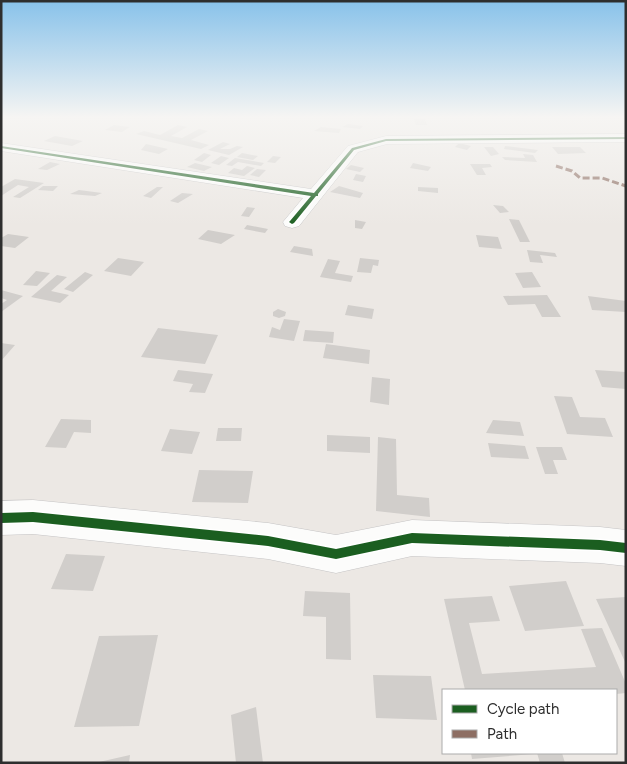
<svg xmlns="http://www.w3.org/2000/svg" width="627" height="764" viewBox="0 0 627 764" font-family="Figtree,sans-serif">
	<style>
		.building { fill: #d1cecb }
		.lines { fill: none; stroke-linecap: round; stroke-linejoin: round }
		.minor-casing { stroke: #c5c4c5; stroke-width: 1 }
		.minor { fill: #fcfcfb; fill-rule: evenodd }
		.quiet { stroke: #8d6e63; stroke-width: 3; stroke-dasharray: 7 3; stroke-linecap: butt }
		.cycleway-casing { stroke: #fff; stroke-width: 3 }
		.cycleway { fill: #1b5e20; fill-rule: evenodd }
	</style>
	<rect width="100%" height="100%" fill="#ece8e4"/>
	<path class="building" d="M414,119h11l2,6h-11z
		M348,124l15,2 -3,3 -18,-2z
		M114,125l16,2 -8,5 -17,-2z
		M178,125l9,2 -16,9 11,2 17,-9 9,2 -17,9 18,5 -8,4 -65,-15 8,-3 16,4z
		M321,127l20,2 -2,4 -25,-2z
		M55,136l28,5 -11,5 -28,-5z
		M223,142l7,2 -10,5h10l7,-3 6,1 -14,8 -21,-5z
		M459,143l12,3 -4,4 -12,-3z
		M146,144l22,5 -9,5 -18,-4z
		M505,146l33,4 -3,3 -31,-4z
		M484,147h9l6,7 -8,2z
		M552,147h28l6,6 -28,1z
		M204,153l7,2 -9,7 -8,-2z
		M242,153l16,3 -5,4 -16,-3z
		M523,154l10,1 4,7 -32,-2 -3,-3 23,1z
		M221,156l8,2 -10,7 -8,-2z
		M273,156l8,1 -6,6 -8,-1z
		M235,158l29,5 -3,3 -23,-4 -6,4 -6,-1z
		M50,162l10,2 -13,6 -9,-1z
		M195,163l17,4 -8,4 -17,-4z
		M413,163l18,4 -3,4 -18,-3z
		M470,164h20l2,3 -10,1 4,7h-9z
		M351,165l13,3 -4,4 -14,-3z
		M247,166l8,2 -11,8 -16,-3 6,-5 8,2z
		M257,169l9,1 -7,7 -9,-2z
		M356,174l10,2 -3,6 -10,-2z
		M15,179l29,4 -24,15 -7,-1 16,-10 -11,-2 -17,11v-9z
		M43,186h15l-5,5 -15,-1z
		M339,186l24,7 -3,5 -30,-6z
		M157,187h6l-12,11 -8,-2z
		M418,187l20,1v5l-20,-2z
		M79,190l23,3 -7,3 -25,-2z
		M182,193l11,1 -15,9 -8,-2z
		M493,205l10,1 6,6 -9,1z
		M247,207l8,1 -6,9 -8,-1z
		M509,219l10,1 11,22h-10z
		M355,220l11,2 -4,7 -7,-1z
		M247,225l21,4 -3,4 -21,-4z
		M208,230l27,5 -14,9 -23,-5z
		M8,234l21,3 -14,11 -14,-2v-8z
		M476,235l22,2 4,12 -23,-2z
		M294,246l18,3 1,7 -23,-4z
		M527,250l28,3 2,4 -17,-2 3,8 -13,-1z
		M118,258l26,4 -13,14 -27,-5z
		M360,258l19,2 -1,6 -5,-1 -2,8 -14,-1z
		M328,259l12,2 -5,12 18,3 -2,6 -31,-5z
		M36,271l14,2 -13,13 -14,-1z
		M85,272l8,3 -20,17 -9,-3z
		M532,272l9,15 -18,1 -8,-15z
		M57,275l10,2 -16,14 18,4 -9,8 -29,-6z
		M1,290l22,6 -22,16v-8l6,-4 -6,-2z
		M547,295l14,22h-19l-7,-13 -27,1 -5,-9z
		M588,296l38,5v11l-34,-2z
		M348,305l26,4 -2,10 -27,-4z
		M278,309l8,3 -1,4 -6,2 -6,-2v-4z
		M284,319l16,2 -6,20 -25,-4 3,-10 8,3z
		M158,328l60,7 -13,29 -64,-7z
		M305,330l29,2 -1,11 -30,-2z
		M1,343l14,2 -14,16z
		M326,344l44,6 -1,14 -46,-6z
		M178,370l35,4 -8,19 -16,-1 4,-8 -20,-3z
		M595,370l31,2v17l-24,-2z
		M372,377l18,2 -1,26 -19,-3z
		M554,396l18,1 8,20 25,1 8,19 -46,-3z
		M61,419l30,1v13l-17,-1 -8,16 -21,-1z
		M493,420l27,2 4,14 -38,-3z
		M218,428h24l-1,13h-25z
		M170,429l30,3 -8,22 -31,-3z
		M327,435l43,2v16l-43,-2z
		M378,437l18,2 1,56 32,3 1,19 -54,-6z
		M488,443l37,3 4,13 -38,-2z
		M536,447h26l5,13h-14l5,14h-13z
		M199,470l54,1 -5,32 -56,-1z
		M66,554l39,2 -12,35 -42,-2z
		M566,581l18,45 -59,5 -16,-45z
		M305,591l45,2 1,67 -25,-1v-42l-23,-1z
		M492,596l8,25 -31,2 13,51 114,-7 -15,-38 21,-1 24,56v9l-10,1v-4h-151l-21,-91z
		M626,597v67l-30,-65z
		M158,635l-19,91 -65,1 25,-91z
		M373,675l58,1 6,44 -61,-2z
		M256,707l7,56h-27l-5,-48z
		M471,753h62l1,1 -62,5z
		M537,753h25l3,10h-25z
		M130,755l-1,8h-30v-1z"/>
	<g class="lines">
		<defs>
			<path id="minor" d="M626,134v8l-239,2 -29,8 -59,74 -7,2 -7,-2 -2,-4 20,-24 -302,-47v-8l310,46 37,-43 38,-10z
				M33,500l235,23 68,12 76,-15 188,7 26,3v36l-26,-3 -188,-7 -76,17 -68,-14 -235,-25 -32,1v-34z"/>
		</defs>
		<use href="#minor" class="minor-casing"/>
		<use href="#minor" class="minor"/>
		<path class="quiet" d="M556,166l16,5 8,7h22l24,8"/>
		<defs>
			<path id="cycleway" d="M626,137v2l-240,2 -32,9 -36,44v2h-2l-22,27 -2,1 -3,-2 1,-1 21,-25 -310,-48v-2l313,47 38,-45 34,-9z
				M33,512l235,24 68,13 76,-16 188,7 26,3v10l-26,-3 -188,-7 -76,16 -68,-13 -235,-24 -32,1v-10z"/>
		</defs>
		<use href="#cycleway" class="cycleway-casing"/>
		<use href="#cycleway" class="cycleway"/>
	</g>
	<linearGradient id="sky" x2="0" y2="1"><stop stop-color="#88c2ea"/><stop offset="0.52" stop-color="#f6f5f3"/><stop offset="1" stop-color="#f6f5f3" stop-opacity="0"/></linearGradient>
	<rect width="627" height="225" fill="url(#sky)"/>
	<rect width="627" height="764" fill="none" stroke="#2e2e2e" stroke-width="5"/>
	<rect x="442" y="689" width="175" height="65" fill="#ffffff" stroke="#ababab"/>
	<rect x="452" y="705" width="25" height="8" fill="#1b5e20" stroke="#ababab"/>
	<text x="487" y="714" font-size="15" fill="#2e2e2e">Cycle path</text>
	<rect x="452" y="730" width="25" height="8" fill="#8d6e63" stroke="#ababab"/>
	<text x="487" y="739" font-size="15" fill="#2e2e2e">Path</text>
</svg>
